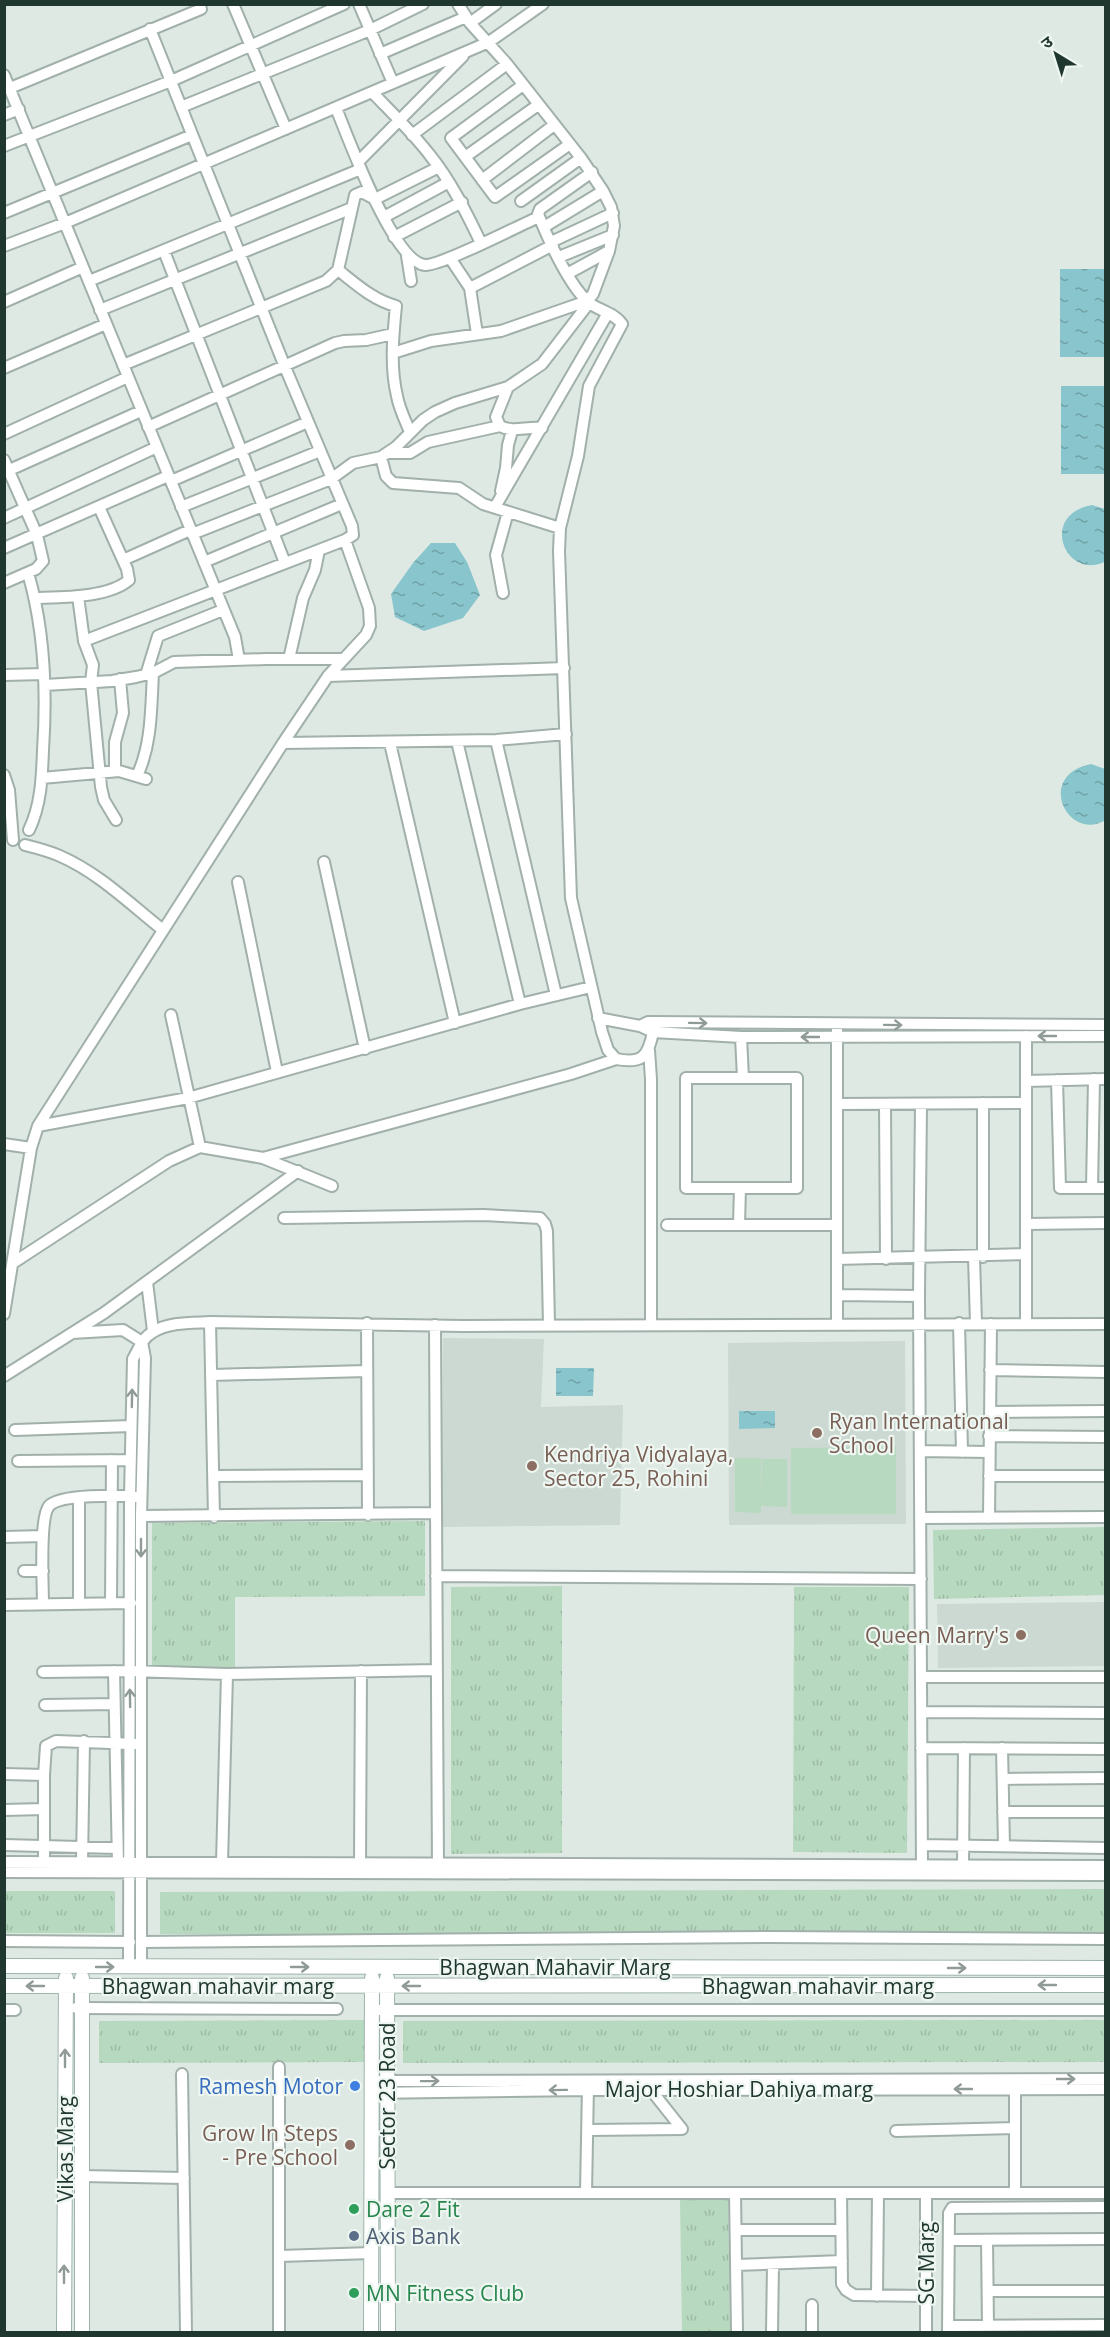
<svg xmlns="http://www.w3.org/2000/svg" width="1110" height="2337" viewBox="0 0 1110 2337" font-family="'Open Sans','Noto Sans Devanagari',sans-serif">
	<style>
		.built { fill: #ccd8d2 }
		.park { fill: url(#park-tufts) }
		.pitch { fill: #b7d9bf }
		.water { fill: url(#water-ripples) }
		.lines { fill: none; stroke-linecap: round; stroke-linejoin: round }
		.street-casing { stroke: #a1b0aa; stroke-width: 14 }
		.secondary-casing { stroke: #9eb4ab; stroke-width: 16 }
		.street { stroke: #fff; stroke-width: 10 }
		.secondary { stroke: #fff; stroke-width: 14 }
		.oneway { stroke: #909b98 }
		.education-dot { fill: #8d6e63; stroke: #eef6f1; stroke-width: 2 }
		.shop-dot { fill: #3f7fe0; stroke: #eef6f1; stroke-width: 2 }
		.leisure-dot { fill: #2e9e5b; stroke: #eef6f1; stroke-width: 2 }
		.service-dot { fill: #5c6f8a; stroke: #eef6f1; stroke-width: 2 }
		.labels { text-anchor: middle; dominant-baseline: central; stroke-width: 4.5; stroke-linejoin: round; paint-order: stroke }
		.education-label { font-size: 21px; fill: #785e54; stroke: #eef6f1; text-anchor: start }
		.street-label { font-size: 21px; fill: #203730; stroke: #eef6f1 }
		.shop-label { font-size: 21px; fill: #366cbe; stroke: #eef6f1; text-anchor: end }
		.leisure-label { font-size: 21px; fill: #27864d; stroke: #eef6f1; text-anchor: start }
		.service-label { font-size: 21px; fill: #4e5e75; stroke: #eef6f1; text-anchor: start }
	</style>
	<defs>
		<pattern id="park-tufts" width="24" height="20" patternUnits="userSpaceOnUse" patternTransform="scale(1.5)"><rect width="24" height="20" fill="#b7d9bf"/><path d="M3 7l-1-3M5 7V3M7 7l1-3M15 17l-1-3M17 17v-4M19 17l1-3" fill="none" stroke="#9dbba4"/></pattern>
		<pattern id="water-ripples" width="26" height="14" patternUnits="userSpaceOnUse" patternTransform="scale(1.5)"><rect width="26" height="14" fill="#88c5cc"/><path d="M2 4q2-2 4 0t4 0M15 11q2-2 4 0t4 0" fill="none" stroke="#6fa1a6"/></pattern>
	</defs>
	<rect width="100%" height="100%" fill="#dee9e3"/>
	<path class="built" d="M443,1338l101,1 -3,68 82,-2 -3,120 -178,2z
		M905,1341l1,183 -177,1 -1,-182z
		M1105,1602v64l-167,2 -1,-64z"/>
	<path class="park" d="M425,1521v75l-190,1v70l-83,1v-145z
		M1105,1527v68l-171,4 -1,-69z
		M562,1586v267l-111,1v-267z
		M794,1587h115l-2,266 -114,-1z
		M1106,1889l-1,44 -945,1v-42z
		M5,1891h110v42h-110z
		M365,2020v42l-266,1v-42z
		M1105,2020v42l-702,1v-42z
		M680,2200h48l2,132h-48z"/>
	<path class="pitch" d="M896,1447v67h-105v-66z
		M735,1458h26v48l1,-47h25v48l-26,-1v7l-26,-1z"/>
	<path class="water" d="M1060,269h45v88h-45z
		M1061,386h44v88h-44z
		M1092,505l13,4 1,52c-39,22 -69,-46 -14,-56z
		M431,543h24l12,19 13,33 -17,23 -39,13 -29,-14 -4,-23 22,-31z
		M1091,764l14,5 1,51c-39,23 -71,-45 -15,-56z
		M556,1368h38l-1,28h-37z
		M739,1411h36v17l-36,1z"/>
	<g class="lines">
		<defs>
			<path id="street" d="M233,4l53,125
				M359,4l34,79
				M470,23l26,-19
				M380,54l86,-37
				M4,75l231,562 4,23
				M523,85l-72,53 44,59 75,-53
				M10,88l191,-79 -2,-5
				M372,92c19,20 40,40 57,62 22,27 37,58 52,89
				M181,107l189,-77 53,-26
				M336,108c12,29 57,154 89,157 16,1 93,-39 114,-48
				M4,115l15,-6
				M412,135l95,-71
				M4,146l167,-65 173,-77
				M465,157l73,-52
				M358,162l105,-106
				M592,172l-52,37 -2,5c10,25 30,69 49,87 9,9 27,11 35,23l-33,62 -11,70 -18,72 -1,23 12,347 31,134 6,18 8,9c26,5 32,-2 37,-27
				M482,180l72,-55
				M521,201l60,-43
				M4,213l188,-78
				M384,217l65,-35
				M544,227l59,-36
				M394,237l68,-35
				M551,242l62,-29
				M4,246l61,-23 424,-181 54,-38
				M164,251l121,312
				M407,256l4,25
				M559,257l54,-22
				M450,258l20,30 7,46
				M338,270c18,14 35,30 58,36 -3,30 -6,61 1,90 2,12 8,24 13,36
				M567,274l42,-23
				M89,281l272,-112
				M470,288l83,-43
				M4,302l79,-35
				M100,310l252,-102
				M393,353l38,-12 70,-10 86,-30 6,-7 16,-43 5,-25 -3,-19 -8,-16 -22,-33 -74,-94 -37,-41 -12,-19
				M123,365l203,-84 12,-11 17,-75 7,-3 13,7 64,-32
				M4,368l102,-44
				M508,387l-12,30 4,9c13,7 27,0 42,2
				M148,427l187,-84 9,-2 22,-1 27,-6
				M4,434l124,-57
				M388,453h22l18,-11 72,-16
				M381,457l5,19 7,7 66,5 24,16 77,24
				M4,460l33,75 6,26 -7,8 -32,14
				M5,472l136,-61
				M171,481l137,-59
				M501,491l5,-23 2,-23 4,-14
				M181,507l139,-56
				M495,507l113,-194
				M4,518l153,-71
				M192,534l139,-55 22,-16 28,-6 15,-10 27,-27 12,-8 20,-9 53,-16 34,-23 47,-61
				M4,548l164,-72
				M123,560l67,-30
				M204,562l138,-58
				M28,573c17,58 19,117 15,177 -1,28 -2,55 -14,80
				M503,593l-7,-38 12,-43
				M78,596l6,45 9,24 -2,17 10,105 3,13 12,20
				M35,598c27,-1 73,0 94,-18l-2,-11 -28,-62
				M84,641l261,-101 8,-5 -1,-9 -67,-159 -135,-338
				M289,659l14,-61 12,-28 4,-20
				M4,675l40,-1
				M146,675l12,-39 65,-26
				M328,676l236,-8
				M45,685l67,-4 24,-4 17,-4 21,-11 92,-3h78
				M496,740l60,255
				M457,741l63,263
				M283,743l213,-3 70,-6
				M390,743l65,280
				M115,771v-29l8,-29 -3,-34
				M4,775l5,15 4,50
				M137,776c15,-32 14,-68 16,-103
				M42,778l77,-7 27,8
				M25,845c12,3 24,6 35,11 39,17 70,48 103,74
				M324,862l41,187
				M238,882l39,190
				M171,1015l29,132
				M598,1018l42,8 13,6 88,5 365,-1
				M640,1026l8,-4 458,3
				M837,1030v294
				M741,1037l2,41
				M649,1050l2,29v245
				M686,1078h111v110h-111z
				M1057,1080l3,108h46
				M1026,1081l80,-2
				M837,1104l189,-1
				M885,1104l1,155
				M921,1104l-2,192 3,576
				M38,1126l150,-28 332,-94 71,-17
				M4,1144l27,4
				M263,1158l308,-84 45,-15
				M1092,1188l2,-109
				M284,1218l200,-3 56,3 5,6 2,7 2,94
				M739,1224l1,-36
				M1026,1224l80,-1
				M667,1225h170
				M974,1257l2,66
				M983,1257v-154
				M837,1259l189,-5
				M13,1263l156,-102 31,-14 63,11 69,28
				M147,1282l6,49
				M837,1295l82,1
				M4,1314l27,-166 7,-22 245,-383 45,-67 38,-41 4,-9 -1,-18 -24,-68
				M210,1322l4,195
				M367,1323l1,192
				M959,1323l3,129
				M1026,1323v-287
				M435,1325l3,545
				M72,1333l51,-3 19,12 3,16 -4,158v451
				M990,1370l116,2
				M211,1375l155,-4
				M4,1376l100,-63 194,-142
				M990,1412l116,-1
				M15,1430l116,-4
				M989,1436l117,1
				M920,1451l69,1
				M18,1461l113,-1
				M213,1476l155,-1
				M989,1476h117
				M141,1516l295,-3
				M920,1518l186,-1
				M989,1518l2,-194
				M4,1537l39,-1
				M24,1571h19
				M436,1576l485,3
				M111,1603l1,-143
				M43,1604c0,-18 -4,-86 6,-98 10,-12 71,-11 87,-9
				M79,1604v-106
				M4,1605l127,-2
				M114,1671l4,192
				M43,1672l87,-1 97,3 209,-4
				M921,1677h185
				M45,1705l69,-1
				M921,1712l185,1
				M921,1748l185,1
				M1002,1748l2,98
				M4,1774l40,1
				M1003,1779l103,-1
				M4,1810l39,-1
				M1003,1812h103
				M4,1845l113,3
				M922,1845l184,3
				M4,1862l1102,4
				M44,1863v-88l2,-29 10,-5 81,3
				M82,1863l2,-122
				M222,1863l5,-189
				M360,1864l1,-193
				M963,1866l1,-118
				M4,1872l1102,3
				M4,1941l126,1
				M141,1942l630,-5 335,2
				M129,1967l1,-471 3,-137c5,-9 10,-22 20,-27 15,-10 39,-9 57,-10l254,4 642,-2
				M76,2008l261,1
				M4,2010h11
				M372,2010h734
				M279,2067v265
				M182,2074l4,258
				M381,2081l725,-2
				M372,2093l216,-3 518,-1
				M588,2130l94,-1 -31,-39
				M896,2131l119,-3
				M82,2176l102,2
				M388,2193h718
				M586,2193l2,-108
				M735,2193l2,139
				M841,2193l1,91 4,6 8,5 72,1
				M926,2193v139
				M1015,2193v-111
				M736,2230h105
				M949,2240l157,-1
				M987,2240l1,85
				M280,2256l91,-3
				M736,2265l106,-4
				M988,2291h118
				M877,2296l1,-103
				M812,2305v27
				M948,2326l158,-1
				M772,2332l1,-67
				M948,2332l1,-119 3,-5 154,-1"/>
			<path id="secondary" d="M4,1966l1102,2
				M82,1978v354
				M387,1978l1,354
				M4,1986l1102,-1
				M64,2332l2,-354
				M371,2332l1,-354"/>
		</defs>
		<use href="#street" class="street-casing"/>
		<use href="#secondary" class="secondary-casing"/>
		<use href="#street" class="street"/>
		<use href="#secondary" class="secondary"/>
	</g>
	<defs><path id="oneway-shaft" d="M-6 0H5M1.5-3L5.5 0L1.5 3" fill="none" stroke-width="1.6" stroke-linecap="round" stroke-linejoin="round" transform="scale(1.5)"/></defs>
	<g class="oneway">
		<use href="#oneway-shaft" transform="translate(698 1023) rotate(1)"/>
		<use href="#oneway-shaft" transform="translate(893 1025) rotate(1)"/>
		<use href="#oneway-shaft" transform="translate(1047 1036) rotate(180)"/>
		<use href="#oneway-shaft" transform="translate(810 1037) rotate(180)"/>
		<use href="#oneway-shaft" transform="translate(132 1398) rotate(-89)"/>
		<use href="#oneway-shaft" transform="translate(141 1548) rotate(90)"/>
		<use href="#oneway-shaft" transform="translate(130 1698) rotate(-91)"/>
		<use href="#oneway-shaft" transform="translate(105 1967)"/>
		<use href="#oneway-shaft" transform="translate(300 1967)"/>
		<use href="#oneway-shaft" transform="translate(957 1968)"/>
		<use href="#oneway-shaft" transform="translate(1047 1985) rotate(180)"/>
		<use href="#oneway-shaft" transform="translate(35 1986) rotate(180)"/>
		<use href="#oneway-shaft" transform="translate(411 1986) rotate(180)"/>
		<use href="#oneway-shaft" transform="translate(65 2058) rotate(-90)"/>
		<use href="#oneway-shaft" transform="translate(1066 2079)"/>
		<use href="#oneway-shaft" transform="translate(430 2081) rotate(-1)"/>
		<use href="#oneway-shaft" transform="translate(963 2089) rotate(180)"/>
		<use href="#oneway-shaft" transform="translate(558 2090) rotate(179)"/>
		<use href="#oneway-shaft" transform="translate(64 2274) rotate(-90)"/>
	</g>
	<g class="education-dot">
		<circle cx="817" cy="1433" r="6"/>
		<circle cx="532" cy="1466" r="6"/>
		<circle cx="1021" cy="1635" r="6"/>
		<circle cx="350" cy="2145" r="6"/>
	</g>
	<circle class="shop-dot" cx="355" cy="2086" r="6"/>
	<g class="leisure-dot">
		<circle cx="354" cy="2209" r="6"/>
		<circle cx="354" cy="2293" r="6"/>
	</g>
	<circle class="service-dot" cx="354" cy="2236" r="6"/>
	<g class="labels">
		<g class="education-label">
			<text x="829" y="1421">Ryan International<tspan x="829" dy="24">School</tspan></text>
			<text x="544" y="1454">Kendriya Vidyalaya,<tspan x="544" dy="24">Sector 25, Rohini</tspan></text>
			<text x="1009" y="1635" text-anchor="end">Queen Marry's</text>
			<text x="338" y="2133" text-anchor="end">Grow In Steps<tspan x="338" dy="24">- Pre School</tspan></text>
		</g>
		<g class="street-label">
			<text x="555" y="1967">Bhagwan Mahavir Marg</text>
			<text x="218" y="1986">Bhagwan mahavir marg</text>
			<text x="818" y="1986">Bhagwan mahavir marg</text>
			<text x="739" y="2089">Major Hoshiar Dahiya marg</text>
			<text transform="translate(387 2096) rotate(-90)">Sector 23 Road</text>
			<text transform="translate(65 2149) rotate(-90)">Vikas Marg</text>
			<text transform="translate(926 2263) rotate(-90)">SG Marg</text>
		</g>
		<g class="shop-label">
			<text x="343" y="2086">Ramesh Motor</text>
		</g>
		<g class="leisure-label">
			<text x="366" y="2209">Dare 2 Fit</text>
			<text x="366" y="2293">MN Fitness Club</text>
		</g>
		<g class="service-label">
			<text x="366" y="2236">Axis Bank</text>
		</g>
	</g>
	<rect width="1110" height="2337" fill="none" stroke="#203730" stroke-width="12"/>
	<g transform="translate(1056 54) rotate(322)" stroke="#eef6f1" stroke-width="4.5" paint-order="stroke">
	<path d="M0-4.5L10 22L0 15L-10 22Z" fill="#203730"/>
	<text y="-9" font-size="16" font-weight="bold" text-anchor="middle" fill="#203730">उ</text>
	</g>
</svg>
